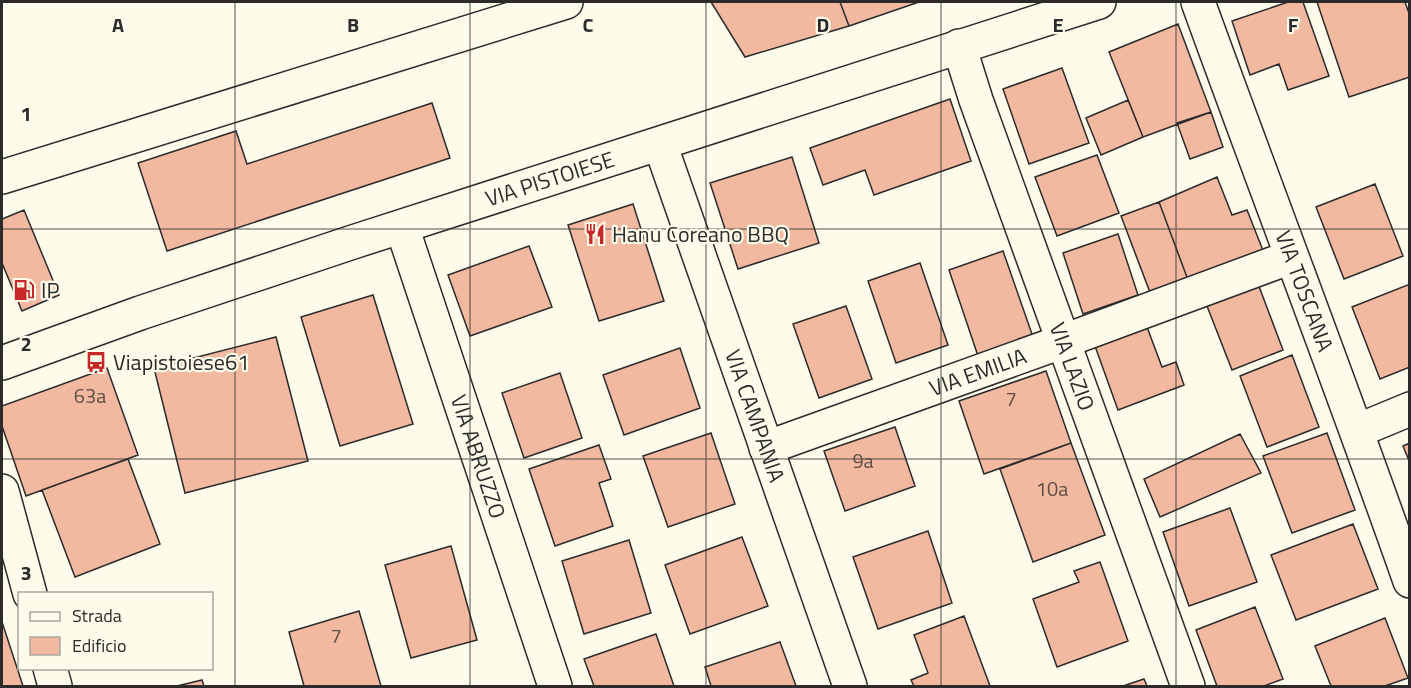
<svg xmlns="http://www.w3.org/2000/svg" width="1411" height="688" viewBox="0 0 1411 688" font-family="'Titillium Web',sans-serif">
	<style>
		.building { fill: #f2b8a0; stroke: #2b2b2b; stroke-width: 1.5 }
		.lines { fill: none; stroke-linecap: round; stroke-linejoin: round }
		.minor-casing { stroke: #2b2b2b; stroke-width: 36 }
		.secondary-casing { stroke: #2b2b2b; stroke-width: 36 }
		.minor { stroke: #fdfbea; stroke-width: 33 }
		.secondary { stroke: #fdfbea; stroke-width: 33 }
		.grid { fill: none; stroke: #2b2b2b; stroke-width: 1.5; stroke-opacity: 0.55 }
		.labels { text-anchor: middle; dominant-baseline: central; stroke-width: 4.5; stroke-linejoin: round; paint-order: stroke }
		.number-label { font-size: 20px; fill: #5d4e48 }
		.street-label { font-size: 22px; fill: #2b2b2b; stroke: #fdfbea }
		.poi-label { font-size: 22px; fill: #2b2b2b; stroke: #fdfbea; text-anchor: start }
		.grid-label { font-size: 20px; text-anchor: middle; font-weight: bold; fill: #2b2b2b; stroke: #fdfbea; stroke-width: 4.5; stroke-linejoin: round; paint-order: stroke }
	</style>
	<rect width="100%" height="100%" fill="#fdfbea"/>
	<path class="building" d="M711,2h129l9,24 -104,31z
		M840,2h79l-70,24z
		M1288,2h15l26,74 -41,14 -9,-26 -29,11 -18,-54z
		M1317,2h88l5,14v61l-61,20z
		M1178,24l33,88 -68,25 -34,-85z
		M1062,68l27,75 -60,21 -26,-75z
		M950,99l21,62 -97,34 -9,-25 -42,15 -13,-37z
		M1128,100l15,37 -42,18 -15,-37z
		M432,103l18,55 -283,93 -29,-88 98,-32 11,33z
		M1211,112l12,35 -33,12 -13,-36z
		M1097,155l22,58 -62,23 -22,-59z
		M792,157l27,86 -81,26 -28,-86z
		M1217,177l15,38 15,-5 17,43 -76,27 -29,-78z
		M1375,184l28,72 -59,23 -28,-72z
		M1159,202l29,78 -37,15 -30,-79z
		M633,204l31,97 -65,20 -31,-96z
		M24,210l35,85 -37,16 -20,-48v-44z
		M1118,234l20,61 -55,19 -20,-61z
		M529,246l23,61 -82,29 -22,-61z
		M1003,251l30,86 -55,19 -29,-86z
		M920,263l28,82 -52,18 -28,-82z
		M1257,281l26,69 -51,20 -27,-69z
		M1410,284v83l-30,12 -28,-72z
		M373,295l40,129 -73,22 -39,-129z
		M846,306l26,73 -53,19 -26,-74z
		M1147,327l15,40 14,-5 8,23 -66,25 -23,-64z
		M276,337l32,124 -123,32 -31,-125z
		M680,348l20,60 -76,27 -21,-60z
		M1292,355l27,72 -52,20 -27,-71z
		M107,368l31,87 -112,41 -24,-70v-20z
		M1046,371l25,72 -87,31 -25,-73z
		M560,373l22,65 -58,20 -22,-65z
		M895,427l20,59 -70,25 -21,-60z
		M711,433l24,71 -67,23 -25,-71z
		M1327,433l28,77 -63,23 -29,-77z
		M1240,434l21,39 -101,44 -16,-38z
		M1071,443l34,92 -72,27 -33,-93z
		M1410,443v20l-7,-17z
		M599,445l12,34 -12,4 14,43 -58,20 -26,-77z
		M128,459l32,85 -85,33 -33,-87z
		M1230,508l27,74 -68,24 -26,-74z
		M1353,524l25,65 -82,31 -25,-65z
		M928,531l24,72 -74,26 -25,-72z
		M742,537l26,69 -78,28 -25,-69z
		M629,540l22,73 -67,21 -22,-73z
		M451,546l26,94 -66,18 -26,-93z
		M1100,562l28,79 -71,26 -24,-68 46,-17 -5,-11z
		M1255,607l28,72 -19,7h-47l-21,-56z
		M359,611l22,75h-77l-15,-54z
		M964,616l26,70h-76l-3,-6 17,-7 -14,-38z
		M1385,618l23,60 -23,8h-54l-16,-40z
		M2,622l21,64h-21z
		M656,634l18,52h-80l-10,-27z
		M780,642l16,44h-85l-6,-19z
		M1144,679l3,7h-24z
		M202,680l2,6h-27z"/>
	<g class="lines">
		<defs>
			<g id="minor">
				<path id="s1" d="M1198,2c70,193 144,385 212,579"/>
				<path id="s2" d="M959,46l17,54 212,586"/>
				<path id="s3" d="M660,144l190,542"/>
				<path id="s4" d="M402,227l153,459"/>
				<path d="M1357,431l53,-22"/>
				<path id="s5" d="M766,448l298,-107 227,-84"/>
				<path d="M2,491l28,103"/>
				<path d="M50,668l5,18"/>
			</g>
			<g id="secondary">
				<path d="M2,177l564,-175"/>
				<path id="s6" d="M2,363l138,-50 213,-71 746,-240"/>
			</g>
		</defs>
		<use href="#minor" class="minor-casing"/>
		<use href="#secondary" class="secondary-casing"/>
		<use href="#minor" class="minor"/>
		<use href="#secondary" class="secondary"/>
	</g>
	<path class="grid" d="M235,2v684M470,2v684M706,2v684M941,2v684M1176,2v684M2,229h1408M2,459h1408"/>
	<defs>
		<symbol id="restaurant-bare" viewBox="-9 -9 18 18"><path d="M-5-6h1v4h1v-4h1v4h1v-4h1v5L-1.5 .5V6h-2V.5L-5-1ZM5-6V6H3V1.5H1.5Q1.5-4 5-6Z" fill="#c62828" stroke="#fdfbea" stroke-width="2.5" paint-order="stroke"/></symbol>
		<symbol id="fuel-bare" viewBox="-9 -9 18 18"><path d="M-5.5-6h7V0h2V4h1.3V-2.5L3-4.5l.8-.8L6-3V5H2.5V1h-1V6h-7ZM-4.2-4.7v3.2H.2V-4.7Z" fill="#c62828" stroke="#fdfbea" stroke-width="2.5" paint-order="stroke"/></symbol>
		<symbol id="bus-bare" viewBox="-9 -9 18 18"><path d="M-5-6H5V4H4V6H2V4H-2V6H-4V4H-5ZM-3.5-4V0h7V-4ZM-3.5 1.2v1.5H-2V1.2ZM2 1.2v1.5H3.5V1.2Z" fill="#c62828" stroke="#fdfbea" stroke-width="2.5" paint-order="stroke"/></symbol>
	</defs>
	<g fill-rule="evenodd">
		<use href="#restaurant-bare" x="580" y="219" width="30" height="30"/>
		<use href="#fuel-bare" x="9" y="275" width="30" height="30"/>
		<use href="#bus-bare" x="81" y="347" width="30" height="30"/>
	</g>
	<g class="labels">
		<g class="number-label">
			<text x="90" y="395">63a</text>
			<text x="1011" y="398">7</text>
			<text x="863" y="460">9a</text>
			<text x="1052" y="488">10a</text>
			<text x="336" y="635">7</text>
		</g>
		<g class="street-label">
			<text stroke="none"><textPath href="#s6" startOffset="578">VIA PISTOIESE</textPath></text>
			<text stroke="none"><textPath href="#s1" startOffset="308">VIA TOSCANA</textPath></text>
			<text stroke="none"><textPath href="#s2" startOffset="340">VIA LAZIO</textPath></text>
			<text stroke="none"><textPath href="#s5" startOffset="225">VIA EMILIA</textPath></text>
			<text stroke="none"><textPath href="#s3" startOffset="288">VIA CAMPANIA</textPath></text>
			<text stroke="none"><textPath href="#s4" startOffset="242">VIA ABRUZZO</textPath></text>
		</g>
		<g class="poi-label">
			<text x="612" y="234">Hanu Coreano BBQ</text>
			<text x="41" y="290">IP</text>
			<text x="113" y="362">Viapistoiese61</text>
		</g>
	</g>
	<g class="grid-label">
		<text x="118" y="32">A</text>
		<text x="353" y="32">B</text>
		<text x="588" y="32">C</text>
		<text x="823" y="32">D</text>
		<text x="1058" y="32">E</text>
		<text x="1293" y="32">F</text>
		<text x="26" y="121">1</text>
		<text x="26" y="351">2</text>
		<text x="26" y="580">3</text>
	</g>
	<rect width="1411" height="688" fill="none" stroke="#2b2b2b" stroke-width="6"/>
	<rect x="18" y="592" width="195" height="78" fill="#fdfbea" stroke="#a9a89e" stroke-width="1.5"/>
	<rect x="30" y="612" width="30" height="9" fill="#fdfbea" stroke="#a9a89e" stroke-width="1.5"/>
	<text x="72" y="622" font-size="18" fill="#2b2b2b">Strada</text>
	<rect x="30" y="637" width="30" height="18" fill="#f2b8a0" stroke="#a9a89e" stroke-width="1.5"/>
	<text x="72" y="652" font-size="18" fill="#2b2b2b">Edificio</text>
</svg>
